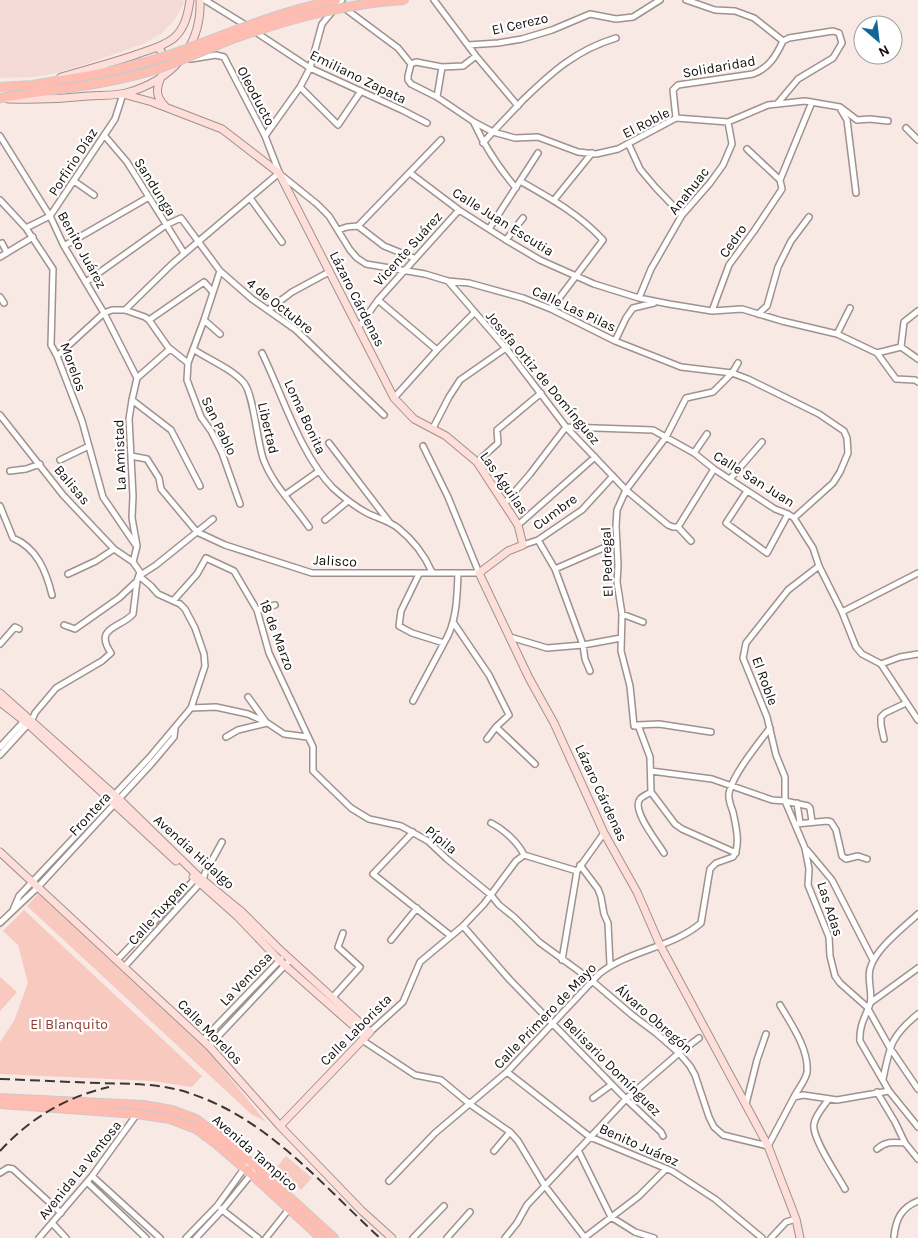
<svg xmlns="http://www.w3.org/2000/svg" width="918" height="1238" viewBox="0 0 918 1238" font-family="Karla,sans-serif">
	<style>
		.built { fill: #f3dad4 }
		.green { fill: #f8c9bf }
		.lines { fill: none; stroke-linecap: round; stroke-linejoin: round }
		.street-casing { stroke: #a1918e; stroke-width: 8 }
		.secondary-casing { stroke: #a1918e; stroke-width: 9 }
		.primary-casing { stroke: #cbcaca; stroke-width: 10 }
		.street { stroke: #fff; stroke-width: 5 }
		.secondary { stroke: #feded8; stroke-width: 7 }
		.primary { stroke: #febdb0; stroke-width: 8 }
		.rail { stroke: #3d3634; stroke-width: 2; stroke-dasharray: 10 5; stroke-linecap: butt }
		.primary-bridge-casing { stroke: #cbcaca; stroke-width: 10; stroke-linecap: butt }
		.primary-bridge { stroke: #febdb0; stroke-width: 8 }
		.labels { text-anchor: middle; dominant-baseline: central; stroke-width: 4.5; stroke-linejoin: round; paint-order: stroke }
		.street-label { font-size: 14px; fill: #120d0c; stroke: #fff }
		.park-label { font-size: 14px; fill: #873a2d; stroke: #fff }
	</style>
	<rect width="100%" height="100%" fill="#f9e9e5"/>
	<path class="built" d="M0,0h183l1,3 -9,16 -13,14 -19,11 -57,20 -34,10 -21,3 -31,1z"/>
	<path class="green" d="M38,894l171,158 57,70 -15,-8 -224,-208z
		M24,910l178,166 -10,11 -40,-6 -152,-7v-32l14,-21 14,-38 -10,-38 -15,-14z
		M0,977l17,15 -17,19z
		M286,1156l26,22 -11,12 -25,-22z"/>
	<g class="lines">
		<defs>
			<path id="street" d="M205,0l42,26
				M434,0l42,56 42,50
				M686,0l29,10 20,1 19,7 29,23
				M343,7l55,41 13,16
				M254,31l56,37 92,42 25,13
				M468,45l30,-2 24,-4 30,-9 38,-16 26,5 17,-2 27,-17
				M476,56l-13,10 -21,1 -26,-5 -5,2 -3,12v4l3,4 26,13 37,25 19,10 22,6 23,-1 40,15 18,2 22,-5 58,-31 52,4 40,-17 37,-4 35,6 17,13 13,-1 18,2
				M191,59l25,-4 8,2 41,79 14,36
				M300,87l38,38 23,-34
				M437,97l5,-30
				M777,104l21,-25 35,-21 9,-15 -3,-10 -6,-2 -44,7 -6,3
				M841,110l6,10 9,73
				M676,118l-3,-28 5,-5 75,-11c16,-6 23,-18 30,-33
				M474,123c11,24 25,45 42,65
				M906,128l12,12
				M104,135l23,27 57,91
				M0,136l50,80 14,30 40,67 33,65
				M265,136l35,-49 10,-19 12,-44 20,-24
				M483,143c13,-15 27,-29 40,-43 29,-28 53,-50 93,-62
				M629,145l11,24 16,19 26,27
				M410,173l49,37 47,30 34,20 54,24 45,14 30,6 43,7 30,-2 40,12 55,13 40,19 24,-6
				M281,175l36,29 12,12 21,34 7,8 9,6 59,10 23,7 21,2 54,15 28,11 64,32 66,26 51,6 16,6 71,35 25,17 3,7 1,15 -8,19 -7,11 -39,35
				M780,180l32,-78
				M74,181l20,14
				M520,181c30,17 59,33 83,59l-52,69
				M250,198l32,44
				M0,200l26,28 27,41 -2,76 6,11 25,65 21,76 32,47
				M554,200l38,-47
				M358,226l26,20 30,12
				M26,228l24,-12 65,-97 8,-25
				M489,229l49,-76
				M338,230l9,-3 11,-1 83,-86
				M506,240l17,-22
				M2,243l5,10
				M64,246l85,-49
				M0,257l33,-20
				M220,271l-16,49 -16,43 -1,17 14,37 10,14 11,22 18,51
				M448,281l61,71 57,75 60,63 42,35 5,2h5l13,14
				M86,282l80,-57 15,-7 39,53 32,28 44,31 88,85
				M0,297l4,6
				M639,298l12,-29 31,-54 28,-32 13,-18 9,-21 -4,-22
				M378,300l59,50
				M125,310l47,-46 107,-91
				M268,310l24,-18 37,-20
				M712,311l17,-46 25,-34 28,-42 -2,-9 -33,-31
				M758,314l9,-8 11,-39 13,-26 18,-24
				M149,320l55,-38 8,9
				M204,320l16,14
				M358,328l20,-28 81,-90
				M837,334l13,-26
				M615,341l11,-23 7,-10 21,-5
				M901,347l3,-25 14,-11
				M901,347l17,12
				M193,349c16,11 38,19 51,34 10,12 13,61 20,78 10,25 30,44 45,66
				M262,353c21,43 38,101 71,135 10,9 21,18 34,25 10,5 22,8 31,15 15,12 26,26 34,44
				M877,353l19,26 19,1 3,2
				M57,356l47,-43 8,-3h13l20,7 4,3 19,27 20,16
				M394,398l43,-48 37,-37
				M132,400l39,30 29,56
				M0,415l63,80 51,54 19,13
				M566,427l87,3 41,23 20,16 61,40 13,5 6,4 19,30 6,18 23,46 14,35 6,7 19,10 37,56
				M433,428l16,-31 11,-17 46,-32
				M329,443l61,80
				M694,453l13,-19
				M131,456l16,3 12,19 2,11 36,43 28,13 87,28h167l-31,-76 -25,-51
				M60,460l29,-14
				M477,462l21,-19 -1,-13 44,-37
				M10,471l16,-2 14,-5
				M730,479l32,-37
				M747,491l-21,32 41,30 21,-39
				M285,495l34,-24
				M505,503l25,-29 36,-47
				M0,506l13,32c24,10 33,33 39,57
				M325,520l23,-19
				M518,525l77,-68
				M678,527l36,-58
				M538,540l17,29 28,76 2,14 5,12
				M523,545l15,-5 44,-30 31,-34
				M819,566l-31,24 -42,53 -3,15 24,59 9,38 9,22v24l20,47 4,21 -1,16 21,52 1,19 5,20 5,7 27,24 23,41 28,41
				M555,569l62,-27
				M68,574l28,-13 18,-12
				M419,574l-18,37 -2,15 13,7 32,10c13,-21 13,-46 14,-70
				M139,576l17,-11 57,-46
				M173,601l24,-27 9,-16 28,13 23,39 12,43 44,94v24l38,37 18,11 32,7 27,15 19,18 44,36 8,10 15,12 25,25 52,38 41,35 24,18 23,20 11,13 5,9 14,42 5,10 9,8 45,11 26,-49 9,-2 34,5 52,-9
				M257,610l18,-5
				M842,612l76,-39
				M622,614l21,8
				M453,622l36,53 20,40 -13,12 39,37
				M64,625l11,4 44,-31 17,-16
				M510,637l37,11 36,-3 38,-7
				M0,644l15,-17 4,2
				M881,664l19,-7 18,-3
				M248,697l18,25 18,12 24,3
				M413,701l31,-58
				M191,708l25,-1 32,7 18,8
				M638,725l21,-1 52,8
				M226,737l12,-7 29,-7
				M487,739l9,-12
				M884,739l-3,-14v-8l4,-4 21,-10
				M0,747l25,-27
				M0,755l32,-35 3,-7 21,-25 46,-27 9,-8c-18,-26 10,-25 22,-39l4,-33 3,-9 -7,-10 4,-16 -5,-28 1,-22 -4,-77 3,-19 5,-22 33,-29
				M651,771l61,8 60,21 13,1 23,5 2,2 2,14
				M651,792l-1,-35 -12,-32 -4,1 -4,-40 -9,-35 1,-37 -5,-32 1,-17 -2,-39 1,-16 9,-20 40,-53 20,-39 27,-6 19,-19 6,-10
				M651,792l24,32 7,5 54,24
				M651,792c-3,2 -8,4 -11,7 -9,11 18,44 24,54
				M797,803l3,20
				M491,823c12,6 27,19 33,32
				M796,824l31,-3 4,1 5,8 6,26 4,3 12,-3 9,3
				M413,832l-40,42 78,62
				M807,850l25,30 41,80
				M580,865l18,24 3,8 3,17 4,9 2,42
				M13,910l6,-14 130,-138 42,-50 14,-42 -1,-12 -9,-26 -10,-19 -5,-5 -22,-10 -7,-8 -12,-10
				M918,914c-15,14 -43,35 -48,55 -3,11 3,24 0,35 -5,13 -11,22 -10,37l29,50 29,36
				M0,923l38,-36 115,-125 21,-25 1,-8
				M463,926l47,54 116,119 35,33 2,4
				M391,940l26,-32
				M118,959l79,-82
				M562,960l15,-89 27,-38
				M125,966l78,-86 2,-7 17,-31
				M333,997l27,-30 -22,-20 5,-14
				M870,1003l48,-35
				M780,1005c11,19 29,44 27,67 -1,8 -9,17 -13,25
				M370,1032l33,-30 17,-40 43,-36 21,-22 32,-43 8,-6 53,16
				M203,1040l78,-81
				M362,1040l53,35 26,5 30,25 39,27 8,9 27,45 40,52
				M209,1046l81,-86
				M507,1072l83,65 82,34 43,28 47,39
				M883,1079c7,-34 8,-43 35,-65
				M877,1092l18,30 10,21 13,16
				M593,1098l18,-13
				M828,1100c-5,7 -13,16 -14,24 -3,13 24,52 31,65
				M746,1104l11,-44 9,-26
				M877,1149c9,-8 16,-7 28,-6
				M578,1150l33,67 24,15 19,6
				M494,1151l16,-19
				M0,1173l8,-5 5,1 48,44
				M92,1176l68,62
				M389,1181l46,-48 72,-61 92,-98c30,-24 73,-26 102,-51l9,-54 6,-6 17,-6c8,-11 3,-31 0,-45 -2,-6 -5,-12 -4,-19 4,-19 29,-49 41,-65
				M87,1182l59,56
				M221,1209l37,29
				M52,1223l14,15
				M894,1236c2,-17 7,-28 24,-35
				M39,1238l53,-62 45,-62
				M186,1238l31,-32 29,-40
				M196,1238l26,-28 31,-38
				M266,1238l23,-29
				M413,1238l31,-32
				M447,1238l23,-26
				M505,1238l12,-15 10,-18 99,-106 53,-46 20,-15
				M584,1238l55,-42 27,-27
				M771,1238l15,-16 10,-3"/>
			<path id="secondary" d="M158,47c20,24 -15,38 7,59
				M61,77c25,-7 50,-14 74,-22 13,-5 28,-8 39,-17 11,-10 14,-24 16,-38
				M123,94l29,8 70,27 57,44 115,225 20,21 32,17 31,26 41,63 5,20 -15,6 -29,22 50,105 25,45 50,110 33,59 23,53 108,201 28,73 4,19
				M8,99c27,1 53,0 80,-3 12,-1 26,0 38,-3 45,-12 76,-46 74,-93
				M0,693l119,106 79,77 44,36 36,36 92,84 -90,94
				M0,702l28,22 148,137
				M0,852l209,194 71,80 81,84 31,28
				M193,877l45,40 42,44 85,75"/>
			<path id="primary" d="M0,87l33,-2 75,-13
				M0,98l54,-8
				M0,1098l143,7 29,5 24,9 22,16 36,30 80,73
				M0,1104l137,10 33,5 26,10 19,14 36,31 70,64"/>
		</defs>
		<use href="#street" class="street-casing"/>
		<use href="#secondary" class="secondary-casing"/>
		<use href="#primary" class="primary-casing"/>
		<use href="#street" class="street"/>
		<use href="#secondary" class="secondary"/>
		<use href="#primary" class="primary"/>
		<path class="rail" d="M0,1079c33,1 66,3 99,4 31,1 63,0 93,11 77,26 130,91 188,144
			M0,1151c30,-33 66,-54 109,-64"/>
		<defs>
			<path id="primary-bridge" d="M108,72c22,-6 45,-11 67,-19 55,-20 102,-41 161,-53
				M54,90c35,-5 70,-10 103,-21 27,-9 52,-21 78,-31 55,-19 112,-35 170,-38"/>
		</defs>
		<use href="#primary-bridge" class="primary-bridge-casing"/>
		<use href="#primary-bridge" class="primary-bridge"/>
	</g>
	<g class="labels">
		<g class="street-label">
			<text transform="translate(520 24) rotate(-13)">El Cerezo</text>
			<text transform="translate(719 67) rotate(-10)">Solidaridad</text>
			<text transform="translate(358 77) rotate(26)">Emiliano Zapata</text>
			<text transform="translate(256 96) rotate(62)">Oleoducto</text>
			<text transform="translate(646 123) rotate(-27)">El Roble</text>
			<text transform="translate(73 162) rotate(-57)">Porfirio Díaz</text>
			<text transform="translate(155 187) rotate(58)">Sandunga</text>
			<text transform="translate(689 191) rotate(-52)">Anahuac</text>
			<text transform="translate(503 222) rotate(32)">Calle Juan Escutia</text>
			<text transform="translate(733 241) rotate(-55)">Cedro</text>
			<text transform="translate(408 249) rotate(-48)">Vicente Suárez</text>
			<text transform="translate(82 250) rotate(61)">Benito Juárez</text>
			<text transform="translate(357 299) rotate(63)">Lázaro Cárdenas</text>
			<text transform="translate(280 306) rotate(38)">4 de Octubre</text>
			<text transform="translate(574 309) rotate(25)">Calle Las Pilas</text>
			<text transform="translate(73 367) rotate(70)">Morelos</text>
			<text transform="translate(543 378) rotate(50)">Josefa Ortiz de Domínguez</text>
			<text transform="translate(305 417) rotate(65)">Loma Bonita</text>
			<text transform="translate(219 426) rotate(64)">San Pablo</text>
			<text transform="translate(268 428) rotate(77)">Libertad</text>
			<text transform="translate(120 455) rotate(-92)">La Amistad</text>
			<text transform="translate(754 479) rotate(32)">Calle San Juan</text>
			<text transform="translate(504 483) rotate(55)">Las Águilas</text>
			<text transform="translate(72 485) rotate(50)">Balisas</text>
			<text transform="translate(555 512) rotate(-36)">Cumbre</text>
			<text transform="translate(335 561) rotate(3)">Jalisco</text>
			<text transform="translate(607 562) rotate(-92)">El Pedregal</text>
			<text transform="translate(277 635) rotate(69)">18 de Marzo</text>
			<text transform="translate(765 681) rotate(70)">El Roble</text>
			<text transform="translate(601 793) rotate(65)">Lázaro Cárdenas</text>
			<text transform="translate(90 814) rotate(-47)">Frontera</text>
			<text transform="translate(441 840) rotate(39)">Pípila</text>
			<text transform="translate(194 852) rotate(42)">Avendia Hidalgo</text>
			<text transform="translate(830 909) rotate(72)">Las Adas</text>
			<text transform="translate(158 913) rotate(-48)">Calle Tuxpan</text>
			<text transform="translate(246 979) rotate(-46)">La Ventosa</text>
			<text transform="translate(545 1016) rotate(-46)">Calle Primero de Mayo</text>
			<text transform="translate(654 1019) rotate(41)">Álvaro Obregón</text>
			<text transform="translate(356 1030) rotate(-45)">Calle Laborista</text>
			<text transform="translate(210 1032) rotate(45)">Calle Morelos</text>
			<text transform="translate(612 1067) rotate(45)">Belisario Domínguez</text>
			<text transform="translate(639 1145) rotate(24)">Benito Juárez</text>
			<text transform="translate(255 1153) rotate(41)">Avenida Tampico</text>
			<text transform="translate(80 1170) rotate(-51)">Avenida La Ventosa</text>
		</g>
		<g class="park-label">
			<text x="69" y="1024">El Blanquito</text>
		</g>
	</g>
	<g transform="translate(878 40) rotate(152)"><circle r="24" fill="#ffffff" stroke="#a09e9e"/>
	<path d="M0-4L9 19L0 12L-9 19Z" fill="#126697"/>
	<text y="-8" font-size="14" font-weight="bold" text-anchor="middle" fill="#120d0c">N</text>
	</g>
</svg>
